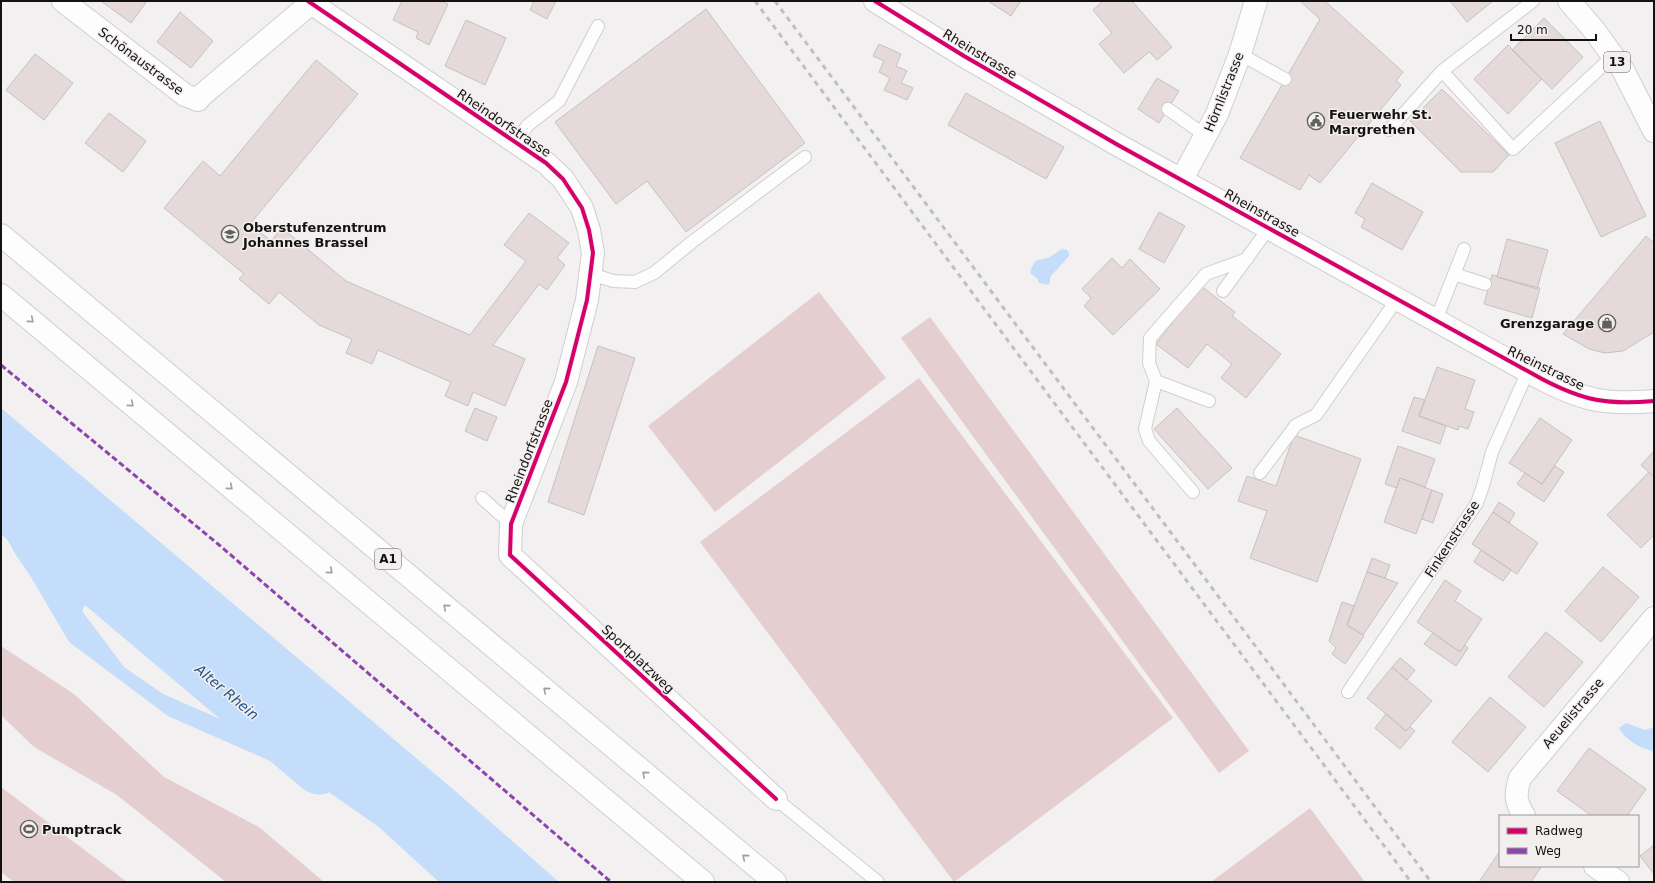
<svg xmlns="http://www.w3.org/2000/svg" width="1655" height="883" viewBox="0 0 1655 883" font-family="'DejaVu Sans',sans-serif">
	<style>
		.green { fill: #e4cecf }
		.water { fill: #c4ddfa; fill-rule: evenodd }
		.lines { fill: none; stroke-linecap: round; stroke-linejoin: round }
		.river { stroke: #c4ddfa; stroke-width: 51 }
		.building { fill: #e5d9d9; stroke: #c4c2c2 }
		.lane-casing { stroke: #d0cece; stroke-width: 14 }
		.street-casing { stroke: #d0cece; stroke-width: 24 }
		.primary-casing { stroke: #d0cece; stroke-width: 24 }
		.highway-casing { stroke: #d0cece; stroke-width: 24 }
		.lane { stroke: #fdfdfd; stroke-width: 12 }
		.street { stroke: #fdfdfd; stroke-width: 22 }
		.primary { stroke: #fdfdfd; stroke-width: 22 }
		.highway { stroke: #fdfdfd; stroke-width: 22 }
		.rail { stroke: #c0bfbf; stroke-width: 3; stroke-dasharray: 5 5; stroke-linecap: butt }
		.quiet { stroke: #8e44ad; stroke-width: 3; stroke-dasharray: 6 3; stroke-linecap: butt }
		.cycleway-casing { stroke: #f3efef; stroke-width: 6 }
		.cycleway { stroke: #d6006c; stroke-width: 4 }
		.oneway { stroke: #9f9f9f }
		.labels { text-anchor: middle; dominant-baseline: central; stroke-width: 3; stroke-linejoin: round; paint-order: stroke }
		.shield { fill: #f3efef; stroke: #565454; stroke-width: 1 }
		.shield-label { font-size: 12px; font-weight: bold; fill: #131111 }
		.street-label { font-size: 13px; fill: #131111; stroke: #f3efef }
		.poi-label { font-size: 13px; font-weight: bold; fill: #131111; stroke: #f3efef; text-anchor: start }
		.water-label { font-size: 14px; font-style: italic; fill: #225688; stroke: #f3efef }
	</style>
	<rect width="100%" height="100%" fill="#f2f0f0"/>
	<path class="green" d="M819,292l67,86 -171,134 -67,-86z
		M930,317l319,434 -30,22 -318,-435z
		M919,378l254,340 -219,164 -254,-340z
		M1,646l73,48 90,83 95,50 65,55h-98l-109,-87 -83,-48 -33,-32z
		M1,787l126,95h-113l-13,-10z
		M1310,808l55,74h-154z"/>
	<path class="water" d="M1062,249l5,1 2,3v3l-19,21v5l-2,3 -9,-2 -2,-5 -7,-5 1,-4 4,-8 15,-4z
		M1,408l453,382 105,92h-120l-59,-54 -71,-50 -141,-62 -99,-74 -38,-65 -17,-25 -13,-25zM89,598c19,6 87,35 97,49 3,5 4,15 5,21l74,53 -6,9 -41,-12 -55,-24 -39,-27 -42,-56z
		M1626,723l19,7 9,-3v24c-14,-2 -28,-11 -35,-23z"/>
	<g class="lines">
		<path class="river" d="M1,501l318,268"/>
	</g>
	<path class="building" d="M101,1h46l-16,22z
		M402,1h39l7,3 -19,41 -13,-7 2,-6 -25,-12z
		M534,1h22l-9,18 -17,-9z
		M988,1h33l-10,15z
		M1103,1h29l40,46 -15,13 -8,-8 -25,21 -25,-29 13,-11 -19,-23z
		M1300,1h25l78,71 -7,9 5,4 -81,98 -11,-8 -9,15 -60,-32 80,-139z
		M1450,1h43l-26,21z
		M706,9l99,134 -119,89 -39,-51 -31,23 -61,-82z
		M180,12l33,29 -22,27 -34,-26z
		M1544,18l39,39 -31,32 -40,-39z
		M466,20l40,18 -21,47 -40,-19z
		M879,44l22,10 -5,12 11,5 -6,12 12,5 -6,12 -23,-10 6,-12 -11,-6 5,-11 -11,-5z
		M1508,45l34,34 -34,35 -34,-35z
		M35,54l38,29 -29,37 -38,-30z
		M316,60l42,34 -108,130 21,17 11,-13 64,53 124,54 56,-74 -22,-16 25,-32 40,30 -12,15 8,7 -18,25 -8,-6 -46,61 32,14 -20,47 -32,-14 -5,14 -23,-10 6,-14 -73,-32 -6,14 -26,-11 6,-14 -33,-14 -40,-33 -10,12 -30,-25 5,-5 -80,-66 39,-47 17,15z
		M1157,78l22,13 -20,32 -21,-14z
		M1442,89l67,66 -16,17h-32l-51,-51z
		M966,93l98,54 -18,32 -98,-54z
		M109,113l37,28 -23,31 -38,-29z
		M1600,121l46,95 -45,21 -46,-94z
		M1372,183l51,29 -21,38 -41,-23 4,-8 -10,-6z
		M1159,212l26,14 -21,37 -25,-14z
		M1646,236l8,7v89l-31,19 -18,2 -16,-4 -26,-15z
		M1507,239l41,11 -11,39 -40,-12z
		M1112,258l10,10 8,-9 30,30 -47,46 -29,-29 7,-8 -9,-9z
		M1492,275l6,1 -1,1 43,11 -8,30 -48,-14z
		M1201,286l34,26 -3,4 49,38 -35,44 -25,-20 11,-14 -25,-20 -19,24 -32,-24z
		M598,346l37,12 -51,157 -36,-13z
		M1437,367l38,13 -10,29 9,3 -6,17 -9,-3 -1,4 -39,-14z
		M1414,397l11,3 -6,16 27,10 -6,18 -38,-13z
		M475,408l22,9 -10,24 -22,-10z
		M1177,408l55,60 -24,21 -54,-60z
		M1540,418l32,22 -30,44 -33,-21z
		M1294,435l67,24 -44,123 -67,-24 17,-47 -29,-10 9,-25 29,10z
		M1398,446l37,13 -10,28 -25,-9 -3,10 -12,-4z
		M1654,451v26l-13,-12z
		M1555,466l9,6 -20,30 -27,-18 8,-11 17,11z
		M1649,472l5,5v58l-13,13 -34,-33z
		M1400,478l32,12 -16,44 -32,-12z
		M1432,490l11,4 -10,29 -11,-4z
		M1499,502l16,11 -6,10 -16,-11z
		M1493,512l45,31 -21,31 -45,-30z
		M1481,550l30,20 -8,11 -29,-19z
		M1372,558l18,7 -5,13 -18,-6z
		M1603,567l36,30 -38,45 -36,-31z
		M1367,572l31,11 -35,52 -16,-10z
		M1445,580l16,11 -6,10 27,18 -22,33 -43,-30z
		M1342,602l12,4 -7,19 17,11 -19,28 -13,-10 4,-6 -7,-7z
		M1546,632l37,30 -39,45 -36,-30z
		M1433,633l27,19 5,-7 3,3 -12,18 -32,-22z
		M1400,658l15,12 -8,10 -15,-13z
		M1392,667l40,34 -26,30 -39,-33z
		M1490,697l36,30 -38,45 -36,-30z
		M1386,714l20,17 4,-4 5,4 -15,18 -25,-21z
		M1589,748l57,41 -19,27h-35l-35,-25z
		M1654,845v29l-14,-18z
		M1500,851v15h42l-11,16h-52z"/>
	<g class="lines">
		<defs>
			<path id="lane" d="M1240,54l45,25
				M1442,71l71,78 100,-93
				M1168,109l38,27
				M1389,130l53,-59 91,-70
				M515,142l13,-17 31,-24 39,-75
				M591,274l22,7 22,1 19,-9 38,-31 113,-85
				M1454,274l31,10
				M1223,291l46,-63
				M1436,320l28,-71
				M1156,381l53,20
				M1260,473l36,-48 20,-10 82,-117
				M1193,492l-44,-51 -4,-12 11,-48 -7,-18 1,-25 56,-64 41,-15
				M482,498l29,26
				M1348,692l129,-189 6,-17 9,-34 36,-81
				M776,799l102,83"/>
			<path id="street" d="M63,1l122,94 13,5 4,-5 108,-91
				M308,1l238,162 17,16 19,29 7,22 4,23 -6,47 -21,82 -55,142 -1,31 266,244
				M1182,179l35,-65 23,-60 16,-53
				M1524,816c-9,-15 -9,-22 -4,-38l134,-160
				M1595,866l23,16"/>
			<path id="primary" d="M875,1l89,55 154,89 424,234c42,22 65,26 112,22
				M1569,1l25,29 29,40 31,61"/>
			<path id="highway" d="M1,235l774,647
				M1,295l702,587"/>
		</defs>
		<use href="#lane" class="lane-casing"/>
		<use href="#street" class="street-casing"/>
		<use href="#primary" class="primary-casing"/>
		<use href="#highway" class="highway-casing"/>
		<use href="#lane" class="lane"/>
		<use href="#street" class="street"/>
		<use href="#primary" class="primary"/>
		<use href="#highway" class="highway"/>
		<path class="rail" d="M755,1l656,881
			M775,1l656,881"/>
		<path class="quiet" d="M1,365l217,179 393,338"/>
		<defs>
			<path id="cycleway" d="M308,1l238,162 17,16 19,29 7,22 4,23 -6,47 -21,82 -55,142 -1,31 266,244
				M875,1l89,55 154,89 424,234c42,22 65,26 112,22"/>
		</defs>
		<use href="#cycleway" class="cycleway-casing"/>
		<use href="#cycleway" class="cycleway"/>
	</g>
	<defs><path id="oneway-chevron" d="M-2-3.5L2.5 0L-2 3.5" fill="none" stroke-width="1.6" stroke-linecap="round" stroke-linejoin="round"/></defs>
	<g class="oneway">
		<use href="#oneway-chevron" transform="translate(31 320) rotate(40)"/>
		<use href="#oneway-chevron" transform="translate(131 404) rotate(40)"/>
		<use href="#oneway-chevron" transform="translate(230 487) rotate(40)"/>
		<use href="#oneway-chevron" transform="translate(330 571) rotate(40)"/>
		<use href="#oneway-chevron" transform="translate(446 607) rotate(-140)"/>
		<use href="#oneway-chevron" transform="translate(546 690) rotate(-140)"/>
		<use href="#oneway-chevron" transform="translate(645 774) rotate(-140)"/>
		<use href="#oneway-chevron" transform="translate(745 857) rotate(-140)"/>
	</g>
	<defs>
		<symbol id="civic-ring" viewBox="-11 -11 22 22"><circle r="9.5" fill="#f3efef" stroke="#615f5f" stroke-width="1.5"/><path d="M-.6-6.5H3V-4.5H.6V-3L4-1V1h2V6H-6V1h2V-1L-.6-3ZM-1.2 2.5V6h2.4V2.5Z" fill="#615f5f"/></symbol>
		<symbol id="school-ring" viewBox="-11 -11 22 22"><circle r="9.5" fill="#f3efef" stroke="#615f5f" stroke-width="1.5"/><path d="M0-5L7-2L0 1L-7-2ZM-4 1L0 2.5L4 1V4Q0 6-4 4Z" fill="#615f5f"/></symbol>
		<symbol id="shop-ring" viewBox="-11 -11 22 22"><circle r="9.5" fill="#f3efef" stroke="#615f5f" stroke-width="1.5"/><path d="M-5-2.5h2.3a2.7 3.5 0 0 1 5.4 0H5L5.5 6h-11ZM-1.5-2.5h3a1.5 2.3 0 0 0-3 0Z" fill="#615f5f"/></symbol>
		<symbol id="stadium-ring" viewBox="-11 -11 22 22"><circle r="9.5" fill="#f3efef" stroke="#615f5f" stroke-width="1.5"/><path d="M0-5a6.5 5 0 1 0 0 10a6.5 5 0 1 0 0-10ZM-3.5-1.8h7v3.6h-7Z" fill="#615f5f"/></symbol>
	</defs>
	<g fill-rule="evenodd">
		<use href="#civic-ring" x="1306" y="111" width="20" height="20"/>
		<use href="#school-ring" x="220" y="224" width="20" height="20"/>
		<use href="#shop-ring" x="1597" y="313" width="20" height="20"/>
		<use href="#stadium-ring" x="19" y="819" width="20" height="20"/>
	</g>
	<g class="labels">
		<g class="shield">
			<rect x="1604" y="52" width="26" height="20" rx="3"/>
			<rect x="375" y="549" width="26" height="20" rx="3"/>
		</g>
		<g class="shield-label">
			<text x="1617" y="62">13</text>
			<text x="388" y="559">A1</text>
		</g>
		<g class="street-label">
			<text transform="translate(980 54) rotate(31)">Rheinstrasse</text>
			<text transform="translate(141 61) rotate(37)">Schönaustrasse</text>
			<text transform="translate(1224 92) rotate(-68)">Hörnlistrasse</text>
			<text transform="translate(504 123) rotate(34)">Rheindorfstrasse</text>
			<text transform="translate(1262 213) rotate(29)">Rheinstrasse</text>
			<text transform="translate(1546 368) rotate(26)">Rheinstrasse</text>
			<text transform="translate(529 451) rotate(-69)">Rheindorfstrasse</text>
			<text transform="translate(1452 539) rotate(-57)">Finkenstrasse</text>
			<text transform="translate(638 659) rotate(43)">Sportplatzweg</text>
			<text transform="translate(1573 713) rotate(-50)">Aeuelistrasse</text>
		</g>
		<g class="poi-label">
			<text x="1329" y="114">Feuerwehr St.<tspan x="1329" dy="15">Margrethen</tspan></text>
			<text x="243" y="227">Oberstufenzentrum<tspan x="243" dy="15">Johannes Brassel</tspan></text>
			<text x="1594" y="323" text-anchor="end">Grenzgarage</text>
			<text x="42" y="829">Pumptrack</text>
		</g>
		<g class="water-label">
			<text transform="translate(227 692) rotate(40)">Alter Rhein</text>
		</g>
	</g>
	<rect width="1655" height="883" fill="none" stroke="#131111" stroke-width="4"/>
	<rect x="1499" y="815" width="140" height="52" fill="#f3efef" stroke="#999696"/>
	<rect x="1507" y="828" width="20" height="6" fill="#d6006c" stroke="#999696"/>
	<text x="1535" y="835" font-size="12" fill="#131111">Radweg</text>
	<rect x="1507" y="848" width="20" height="6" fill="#8e44ad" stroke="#999696"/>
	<text x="1535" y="855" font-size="12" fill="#131111">Weg</text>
	<path d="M1511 34v6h85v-6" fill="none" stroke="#131111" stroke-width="2"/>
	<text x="1517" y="34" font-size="12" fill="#131111" stroke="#f3efef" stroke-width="3" paint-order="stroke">20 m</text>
</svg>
